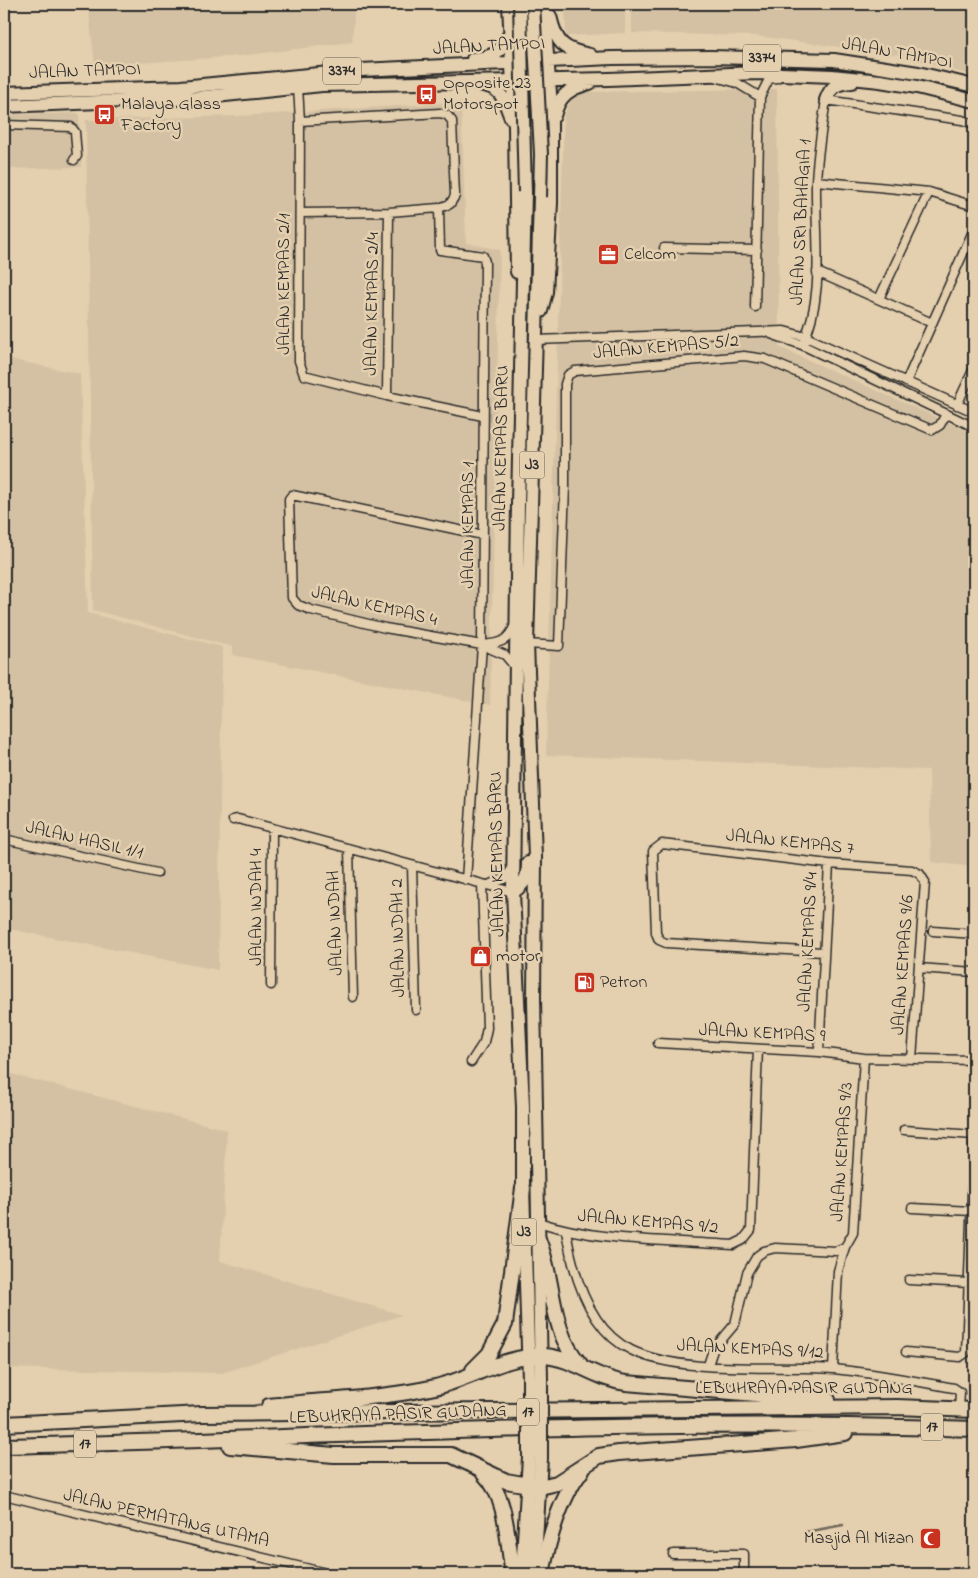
<svg xmlns="http://www.w3.org/2000/svg" width="978" height="1578" viewBox="0 0 978 1578" font-family="'Indie Flower',sans-serif">
	<style>
		.built { fill: #d4c1a3 }
		.lines { fill: none; stroke-linecap: round; stroke-linejoin: round }
		.stream { stroke: #6e665a; stroke-width: 2.5 }
		.street-casing { stroke: #2b2b2b; stroke-width: 11 }
		.primary-casing { stroke: #2b2b2b; stroke-width: 16 }
		.highway-casing { stroke: #2b2b2b; stroke-width: 18 }
		.street { stroke: #e4cfae; stroke-width: 8 }
		.primary { stroke: #e4cfae; stroke-width: 12 }
		.highway { stroke: #e4cfae; stroke-width: 14 }
		.primary-bridge-casing { stroke: #2b2b2b; stroke-width: 16; stroke-linecap: butt }
		.primary-bridge { stroke: #e4cfae; stroke-width: 12 }
		.labels { text-anchor: middle; dominant-baseline: central; stroke-width: 5; stroke-linejoin: round; paint-order: stroke }
		.shield { fill: #e4cfae; stroke: #625c52; stroke-width: 1 }
		.shield-label { font-size: 16px; font-weight: bold; fill: #2b2b2b }
		.street-label { font-size: 18px; fill: #2b2b2b; stroke: #e4cfae }
		.poi-label { font-size: 18px; fill: #2b2b2b; stroke: #e4cfae; text-anchor: start }
	</style>
	<rect width="100%" height="100%" fill="#e4cfae"/>
	<filter id="ink" filterUnits="userSpaceOnUse"><feTurbulence type="fractalNoise" baseFrequency=".02" numOctaves="2"/><feDisplacementMap in="SourceGraphic" scale="10" xChannelSelector="R" yChannelSelector="G"/><feConvolveMatrix kernelMatrix="1 2 1 2 8 2 1 2 1" color-interpolation-filters="sRGB"/></filter>
	<g filter="url(#ink)">
		<path class="built" d="M88,4h267l-3,38 -113,14 -144,10z
			M565,4h60v29l-59,3z
			M632,4h342v72l-73,-21 -145,-19 -124,-3z
			M777,89l2,258 195,87v433l-43,-5 -2,-92 -383,-15 18,-640 8,-17 12,-6z
			M461,102l5,141 34,7 -10,455 -257,-50v-8l-140,-37 -7,-490 153,-4z
			M79,113l2,54 -77,2v-54z
			M4,358l76,16 8,239 134,34 -4,323 -214,-42z
			M4,1072l223,58 -7,131 182,54 -180,58 -218,-5z"/>
		<g class="lines">
			<path class="stream" d="M806,1532l37,-7"/>
			<defs>
				<path id="street" d="M715,77l22,6 23,14
					M295,85l3,2 2,34 -1,240 5,14 83,21 96,20
					M300,121l140,-8 7,2 5,6 3,75 -5,8 -11,4 -50,4 -89,1
					M4,125l67,2 4,5 2,24 -3,4
					M816,181l113,11 45,14
					M439,208l1,42 43,6 2,6 -3,383 -16,235
					M664,248l93,2
					M817,272l115,51
					M879,299l50,-107
					M755,307l5,-210 9,-18 8,-1
					M771,334l31,11 172,82
					M536,340l248,-9 22,6 168,75
					M802,345c24,-49 13,-109 14,-162 1,-28 6,-56 10,-83l136,20 12,4
					M906,382l68,-153
					M387,396l2,-184
					M957,405l17,-37
					M483,535l-191,-40 -3,4 3,99 6,7 13,5 74,18 97,17 23,10 10,12
					M527,644l32,2 6,-159v-103l3,-9 7,-4 169,-15 21,3 167,71 8,-5 6,-11
					M484,645c16,-2 23,-3 30,-18
					M233,820l5,-1 275,73
					M4,839l153,34
					M349,849l4,148
					M412,866l4,144
					M488,885l16,-6 8,-10
					M933,931l41,3
					M823,952l-157,-9 -7,-3 -3,-7 -3,-82 9,-7 167,20 83,6 8,4 5,8 -13,177
					M919,968l55,4
					M271,985l1,-156
					M658,1043l161,9 45,6 110,2
					M819,1052l10,-188
					M471,1062l13,-20 3,-14 -5,-144
					M904,1130l70,5
					M912,1208l60,3
					M538,1222c62,20 130,18 195,23l10,-5 8,-10 7,-181
					M566,1231c7,42 23,99 65,119 50,25 146,15 203,19 40,4 80,12 120,19l6,4 -1,17
					M909,1280l60,3
					M906,1352l54,5 6,-4 8,-210
					M708,1365l5,-15 22,-26 12,-51 10,-17 7,-5 11,-3 61,3 9,-4
					M833,1369l5,-98 7,-24 8,-14 11,-175
					M4,1495l318,77
					M673,1554h71v20"/>
				<path id="primary" d="M509,4l6,123 2,145
					M550,16c6,27 13,34 40,39
					M473,59c18,-1 30,-7 36,-24
					M483,85c19,2 22,18 28,33
					M4,93l177,-6 180,-17 251,-12 99,-1 123,3 84,13 56,13
					M826,100c5,-15 12,-17 26,-18
					M4,106l192,-8 126,-13 287,-6 147,-6 76,3 48,5 37,6 57,14
					M554,116c5,-21 16,-28 36,-33
					M525,192l-7,311 -5,389 10,215v81l6,191
					M540,197l-13,447 8,213 -1,141 7,381
					M541,311l5,-19 5,-89v-97l-8,-102
					M513,892c12,-8 15,-15 15,-29
					M522,1574l7,-117
					M534,1574l7,-116"/>
				<path id="highway" d="M538,1239c17,40 11,92 42,125
					M473,1370l16,-16 16,-30 18,-136
					M269,1406c55,-6 112,-7 166,-19 37,-8 69,-32 109,-31 30,2 52,23 82,27l202,17
					M4,1424l198,-10 695,-7 77,3
					M4,1446c323,-8 647,-29 970,-17
					M230,1446l104,9h117l55,26 34,6 17,-4 42,-27 20,-3 177,-13 49,-7
					M484,1474c24,23 23,69 29,100
					M542,1574c7,-36 17,-74 40,-104"/>
			</defs>
			<use href="#street" class="street-casing"/>
			<use href="#primary" class="primary-casing"/>
			<use href="#highway" class="highway-casing"/>
			<use href="#street" class="street"/>
			<use href="#primary" class="primary"/>
			<use href="#highway" class="highway"/>
			<defs>
				<path id="primary-bridge" d="M520,4l5,188
					M533,4l8,150 -1,43
					M529,1379v78
					M541,1458v-79"/>
			</defs>
			<use href="#primary-bridge" class="primary-bridge-casing"/>
			<use href="#primary-bridge" class="primary-bridge"/>
		</g>
	</g>
	<defs>
		<symbol id="bus-square" viewBox="-11 -11 22 22"><rect x="-9" y="-9" width="18" height="18" rx="4" fill="#c8321e" stroke="#e4cfae"/><path d="M-5-6H5V4H4V6H2V4H-2V6H-4V4H-5ZM-3.5-4V0h7V-4ZM-3.5 1.2v1.5H-2V1.2ZM2 1.2v1.5H3.5V1.2Z" fill="#fff"/></symbol>
		<symbol id="office-square" viewBox="-11 -11 22 22"><rect x="-9" y="-9" width="18" height="18" rx="4" fill="#c8321e" stroke="#e4cfae"/><path d="M-6-3h4V-5.5h4V-3h4V5H-6ZM-1-4.5V-3h2v-1.5ZM-6 0V1H6V0Z" fill="#fff"/></symbol>
		<symbol id="shop-square" viewBox="-11 -11 22 22"><rect x="-9" y="-9" width="18" height="18" rx="4" fill="#c8321e" stroke="#e4cfae"/><path d="M-5-2.5h2.3a2.7 3.5 0 0 1 5.4 0H5L5.5 6h-11ZM-1.5-2.5h3a1.5 2.3 0 0 0-3 0Z" fill="#fff"/></symbol>
		<symbol id="fuel-square" viewBox="-11 -11 22 22"><rect x="-9" y="-9" width="18" height="18" rx="4" fill="#c8321e" stroke="#e4cfae"/><path d="M-5.5-6h7V0h2V4h1.3V-2.5L3-4.5l.8-.8L6-3V5H2.5V1h-1V6h-7ZM-4.2-4.7v3.2H.2V-4.7Z" fill="#fff"/></symbol>
		<symbol id="mosque-square" viewBox="-11 -11 22 22"><rect x="-9" y="-9" width="18" height="18" rx="4" fill="#c8321e" stroke="#e4cfae"/><path d="M3.5-4.9A6 6 0 1 0 3.5 4.9A5 5 0 1 1 3.5-4.9Z" fill="#fff"/></symbol>
	</defs>
	<g fill-rule="evenodd">
		<use href="#bus-square" x="414" y="82" width="25" height="25"/>
		<use href="#bus-square" x="92" y="102" width="25" height="25"/>
		<use href="#office-square" x="596" y="242" width="25" height="25"/>
		<use href="#shop-square" x="468" y="944" width="25" height="25"/>
		<use href="#fuel-square" x="572" y="970" width="25" height="25"/>
		<use href="#mosque-square" x="918" y="1526" width="25" height="25"/>
	</g>
	<g class="labels">
		<g class="shield">
			<rect x="743" y="44.5" width="38" height="27" rx="4"/>
			<rect x="323" y="57.5" width="38" height="27" rx="4"/>
			<rect x="519.5" y="451.5" width="25" height="27" rx="4"/>
			<rect x="511.5" y="1218.5" width="25" height="27" rx="4"/>
			<rect x="517" y="1398.5" width="22" height="27" rx="4"/>
			<rect x="921" y="1413.5" width="22" height="27" rx="4"/>
			<rect x="74" y="1430.5" width="22" height="27" rx="4"/>
		</g>
		<g class="shield-label">
			<text x="762" y="58">3374</text>
			<text x="342" y="71">3374</text>
			<text x="532" y="465">J3</text>
			<text x="524" y="1232">J3</text>
			<text x="528" y="1412">17</text>
			<text x="932" y="1427">17</text>
			<text x="85" y="1444">17</text>
		</g>
		<g class="street-label">
			<text transform="translate(489 47) rotate(-3)">JALAN TAMPOI</text>
			<text transform="translate(897 54) rotate(10)">JALAN TAMPOI</text>
			<text transform="translate(85 72) rotate(-2)">JALAN TAMPOI</text>
			<text transform="translate(802 222) rotate(-87)">JALAN SRI BAHAGIA 1</text>
			<text transform="translate(285 284) rotate(-90)">JALAN KEMPAS 2/1</text>
			<text transform="translate(373 304) rotate(-89)">JALAN KEMPAS 2/4</text>
			<text transform="translate(666 348) rotate(-5)">JALAN KEMPAS 5/2</text>
			<text transform="translate(502 448) rotate(-89)">JALAN KEMPAS BARU</text>
			<text transform="translate(469 525) rotate(-90)">JALAN KEMPAS 1</text>
			<text transform="translate(374 607) rotate(13)">JALAN KEMPAS 4</text>
			<text transform="translate(84 841) rotate(13)">JALAN HASIL 1/1</text>
			<text transform="translate(790 843) rotate(6)">JALAN KEMPAS 7</text>
			<text transform="translate(498 854) rotate(-91)">JALAN KEMPAS BARU</text>
			<text transform="translate(257 907) rotate(-90)">JALAN INDAH 4</text>
			<text transform="translate(336 923) rotate(-92)">JALAN INDAH</text>
			<text transform="translate(399 938) rotate(-91)">JALAN INDAH 2</text>
			<text transform="translate(809 942) rotate(-87)">JALAN KEMPAS 9/4</text>
			<text transform="translate(904 965) rotate(-86)">JALAN KEMPAS 9/6</text>
			<text transform="translate(762 1034) rotate(3)">JALAN KEMPAS 9</text>
			<text transform="translate(843 1152) rotate(-86)">JALAN KEMPAS 9/3</text>
			<text transform="translate(648 1223) rotate(5)">JALAN KEMPAS 9/2</text>
			<text transform="translate(750 1350) rotate(3)">JALAN KEMPAS 9/12</text>
			<text x="804" y="1389">LEBUHRAYA PASIR GUDANG</text>
			<text transform="translate(398 1415) rotate(-2)">LEBUHRAYA PASIR GUDANG</text>
			<text transform="translate(166 1519) rotate(13)">JALAN PERMATANG UTAMA</text>
		</g>
		<g class="poi-label">
			<text x="443" y="84">Opposite 23<tspan x="443" dy="21">Motorspot</tspan></text>
			<text x="121" y="105">Malaya Glass<tspan x="121" dy="21">Factory</tspan></text>
			<text x="624" y="255">Celcom</text>
			<text x="496" y="957">motor</text>
			<text x="600" y="983">Petron</text>
			<text x="914" y="1539" text-anchor="end">Masjid Al Mizan</text>
		</g>
	</g>
	<rect width="978" height="1578" fill="none" stroke="#e4cfae" stroke-width="20"/>
	<rect x="10" y="10" width="958" height="1558" fill="none" stroke="#2b2b2b" stroke-width="2" filter="url(#ink)"/>
</svg>
